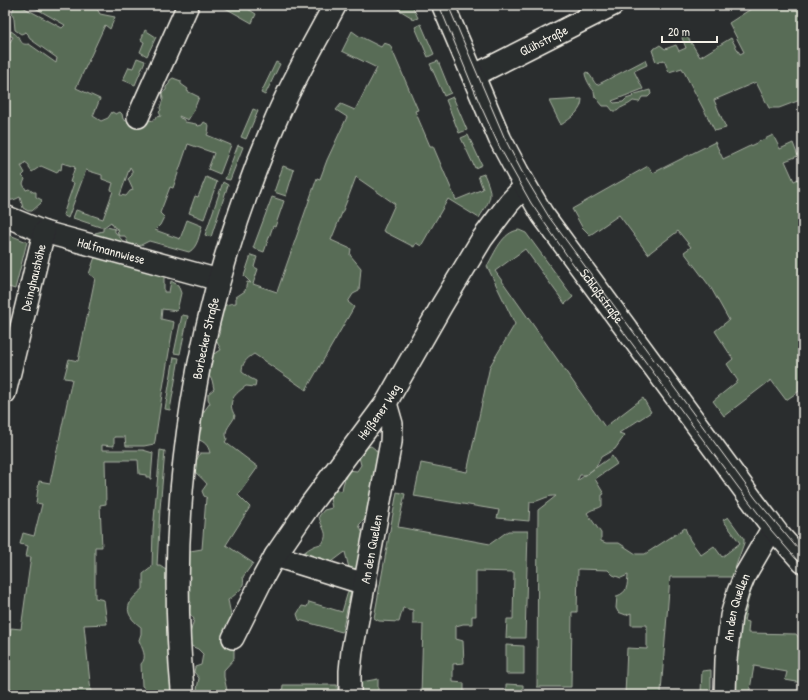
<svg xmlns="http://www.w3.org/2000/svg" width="808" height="700" viewBox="0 0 808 700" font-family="'Patrick Hand',sans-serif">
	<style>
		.green { fill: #586c57; stroke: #a6aea0; fill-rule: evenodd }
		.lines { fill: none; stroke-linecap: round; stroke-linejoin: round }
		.street-casing { stroke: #f4f1e8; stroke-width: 24 }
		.secondary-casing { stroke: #f4f1e8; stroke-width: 25 }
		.street { stroke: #2a2d2e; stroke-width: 21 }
		.secondary { stroke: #2a2d2e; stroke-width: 22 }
		.tram { stroke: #f4f1e8; stroke-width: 1 }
		.labels { text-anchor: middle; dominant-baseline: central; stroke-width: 3.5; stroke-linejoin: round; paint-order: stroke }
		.street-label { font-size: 13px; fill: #f4f1e8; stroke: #2a2d2e }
	</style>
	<rect width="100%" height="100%" fill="#2a2d2e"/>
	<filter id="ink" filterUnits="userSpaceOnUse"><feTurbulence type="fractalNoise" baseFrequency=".025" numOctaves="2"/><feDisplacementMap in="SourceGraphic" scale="8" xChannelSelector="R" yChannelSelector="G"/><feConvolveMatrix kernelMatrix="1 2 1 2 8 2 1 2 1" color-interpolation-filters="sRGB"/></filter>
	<g filter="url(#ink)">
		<path class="green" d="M10,5h9l43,23 3,-3 -35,-20h68l-1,4 3,5 15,3 -5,12 -5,-4 -29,63 24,11 -7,17 8,5 7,-3 4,-6 4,2 4,-2 2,2 1,5 7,4 17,-4 6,2 3,-4 5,-1 -2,-4 2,-2 -1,-2 3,-9 -1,-6 4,-3v-3l3,-3 1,-4 3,-2 8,3v3l7,5 -1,2 12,6 -6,15 -5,8 -9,-4 1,2 3,1 2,3 11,2 2,2 4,-1 2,-3 5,3 -1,8 -1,2 24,10 -11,29 -12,-5 6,-16 -26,-9 -15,44 -3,-1 -10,26 4,4 -4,8 -5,5 25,9 7,-19 15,6c-3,9 -4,21 -13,26l-40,-11 -10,5 -3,-3 -2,3h-2l-4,-3 -3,-7h-6l-2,-4 2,-2 -5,-3 -3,-5 -7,5h-4l-27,-9 3,-8 27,9 10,-28 -2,-1 2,-7 -11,-4v-4l-16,-5 -18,48 -5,-3 11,-32 -4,-1 5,-15 -13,-4 -1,7 -2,-1 -2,4 -16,-7 -9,6 -3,-4v-3l-4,-3 -2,4h-2l4,7 -3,3 3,3 -2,5 3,6 3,-1 4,3h3v5l6,3 -1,3 -9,8h-4l-5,-3 -3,-11c-6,3 -10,5 -15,1v-130l3,-5 -3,-9v-8l2,1 6,-10 -4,-2 2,-4c3,2 6,4 8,7 3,5 3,7 10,6l27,19 1,-5 -27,-19 -2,-5 -2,-2 -5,2 -6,-4 -1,-11 -2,-7 2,-4zM130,167l2,3v5l-4,4 5,11 -3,1 -4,5 -6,-1z
			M220,5h22l14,9 -4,9z
			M391,5h21l6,13 -6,2 -1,-3z
			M757,5h46v94l-24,9h-10l-13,-26 -42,18 12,28 -11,3 -33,-63 -13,4 -5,-12 -8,2 -4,-12 8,-5 5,4 11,-4 3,6 7,-3 -4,-10 3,-5 15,24 31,-19 9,16 4,-2 -15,-29z
			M421,24l13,30 -6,3 -13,-30z
			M145,30l11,7 -9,19 -7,-4 4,-10 -3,-2z
			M352,31l7,5 22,11 3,-4 6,2 28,65 -3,1 15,35h3l23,54 27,-11 -5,-13 6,-2c10,23 7,24 -5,44l-31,-19 -27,47 -5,-3 -2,4 -31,-16 12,-27 -39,-27 -8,21 -17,42 20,9 -1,6 11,13 -2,23 -6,3 -5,8 6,5 -48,83 -52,-36c-8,5 -12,9 -12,18l8,6 6,3 -1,6 -9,-1c-11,8 -20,15 -11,30 -3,8 -12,13 -8,23l-2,3 33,25 -20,28 12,12 -24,38 27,18 -10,14c3,11 -7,17 -15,23l4,20 -10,15 3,7 9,7v10l-10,11v7l4,18h-32l3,-17 -5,-6 1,-5 6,-2 2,-11 -5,-5 -7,-3 -2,-8 5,-19 -5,-6 2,-11 -4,-4 1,-38 2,-9 12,-2 4,-51h1l-3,-2 -2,-5 5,-7c-5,-7 -11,-9 -14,-16l7,-15h10c-2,-8 -5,-11 -13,-14v-3l4,-6 1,-16 8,-11 -2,-4v-5l6,-5 -2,-9 -3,-4 -1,-19 13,-7 -5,-10c6,-8 4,-15 0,-24 6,-10 9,-12 20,-13v-6l9,-6 2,-9 4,1 -7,-7 7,-21 6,2 -3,10 4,2 -5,15 24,8 40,-114 3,1 7,-19 20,-43 -11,-7 5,-6 14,6 22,-42 -35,-17z
			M137,58l8,3 -10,24 -12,-5 6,-13 4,1z
			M645,60l2,5 -13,6 9,18 -31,12 2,2 9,-1 3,-3 6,-2 3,-3 15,-4 1,4 -3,3h-6l-3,5 -6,-1c-5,5 -12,5 -16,10h-4l-4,-5h-6l-5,-6 -3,-3 -1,-6c-3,-3 -9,-13 -9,-18l2,-1c5,4 6,10 10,13z
			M438,61l13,32 -7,3 -14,-32z
			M276,62l4,2 -15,31 -4,-2z
			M453,97l14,33 -8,3 -13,-33z
			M582,99c0,12 -11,19 -21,26l-12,-24z
			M253,109l5,2 -12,28 -5,-2z
			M468,135l14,30 -7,3 -14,-30z
			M773,135l7,14 13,-6 5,13 -13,5 9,20 9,-4v215l-2,-2 -15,10 -15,-20 -47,36 -11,-15 25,-20 -11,-17 6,-5 -18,-28 14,-11 -18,-32 -27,-36 7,-5 -13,-16 -30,23 -29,-39 -29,20 -8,-8 -10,-18 76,-43 5,7 62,-31 8,17z
			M238,145l5,2 -13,33 -5,-1z
			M283,166l11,4 -8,26 -12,-4z
			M206,177l11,5 -13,37 -15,-6 6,-17 3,1z
			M223,182l5,3 -17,52 -6,-2z
			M272,197l12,4 -9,26 -2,-1 -9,26 -11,-4z
			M107,227l8,2v3l7,8 1,4 41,30v18h5l2,-11 7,4 3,8 -4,18 -15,-2 -1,10 13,3 -11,66 -8,53 -1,3 -10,2h-18l-1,-9h-11v9l-12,-1v5h41l10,3 -2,26h-1v-2h-4v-2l-7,-1 -1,-14h-33l1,44 -6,1 2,42h-7v51l9,2 3,24 -23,1 7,67h18v3h-99l1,-7 -6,-2v-21l6,-37 10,1 10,-72h-5l2,-11 -8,-2 3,-11 11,3 8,-32 -6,-1 3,-22 11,2 22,-104 -8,-1 5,-19 9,2 17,-83 -6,-4 7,-20 -1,-21 8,-2v-3z
			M519,230l7,3 47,64 -8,7 -40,-55 -30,22 110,156 38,-29 8,14 -32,21 6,2 -10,14 -14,8 -5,10 -10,8h-6l-3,6 35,-25 5,8 -22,15 9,15 -2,1v11c-6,4 -9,2 -15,7l14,20v8l5,2h13l17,11h9l40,-26 5,12 11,15 13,-9 8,11 18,-14 -17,-23 5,-3 16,22v4l-12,34h-62l-9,115h40l1,-21 9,-1v17l-2,8h-84l2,-47 20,1v-24h-16v-12l-5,2 -8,-3 -2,-4 1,-12c11,-4 10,-10 11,-21l-7,3 -8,-3 -5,-5 -30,-1 -1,43h-5l-1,75h-34l1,-177 18,-14c-10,-1 -16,6 -26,6l-1,19 -32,-3 2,-8 -85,-14 7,-33 46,9 23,-106 25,-42 -28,-58c8,-13 15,-34 32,-36z
			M5,233l22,9 -12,47 -10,-3z
			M182,315l6,1 -8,38 -6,-1z
			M174,357l5,1 -9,52 -5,-1z
			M371,446l4,3 7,11 -11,53 -12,12 3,7 9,7 -10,24 -6,6 -6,-1 -4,-16 -16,12 -28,-9c7,-6 13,-10 21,-11 8,-12 -1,-15 -3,-28l5,-6 8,-2 -3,-14 2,-5 11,2 1,-6 5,-15 9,1 4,-6 -2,-8 3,-8z
			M160,450l5,1 -5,58 -3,57h3l9,6 13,123h-34l-1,-5 -5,-4 -1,-22c7,-7 1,-15 -2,-24l2,-6v-7c-20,-15 -14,-25 2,-38v-15l9,-7 1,-36z
			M397,492l8,2 -7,33 92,17 18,-13h20l-3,107h-19l1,-19h6l1,-47 -38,-1v45h-4v8h-9l-7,2v13l7,2 1,22 -11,1v18l11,1v12h-43l2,-71h-10v-14l-10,-2 -4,14 -20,-1 -5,-3z
			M754,577l1,1 -7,23 -4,20 5,1 -1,11 48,1 7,9v40l-18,-3 2,-8 -33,-6 -5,29h-13c-3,-40 5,-80 18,-118z
			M349,588l2,3 -9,41 -43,-12 -2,-6 5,-8 5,1 2,-5 33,10z
			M506,645l18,1v28h-18z
			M378,679v16h-17v-13z
			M506,684l17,1v10h-17z
			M283,685h54l1,10h-56z"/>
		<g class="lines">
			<defs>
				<g id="street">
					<path id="s1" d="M473,76l140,-71"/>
					<path d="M138,117l50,-112"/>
					<path id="s2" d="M5,216l39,16 175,48"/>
					<path id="s3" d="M5,393l39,-161"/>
					<path d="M275,556l90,28"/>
					<path id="s4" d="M233,638l31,-62 11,-20 35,-51 76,-102 56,-98 40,-66 27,-36 16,-17"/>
					<path id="s5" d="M350,695v-24l2,-20 39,-209 1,-18 -6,-21"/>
					<path id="s6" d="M725,695l1,-35 5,-44 7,-24 7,-17 28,-48"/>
				</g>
				<g id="secondary">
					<path id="s7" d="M443,5l57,134 18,34 24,41 213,290 23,30 25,28"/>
					<path id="s8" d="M183,695c-19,-196 13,-390 91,-571 17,-41 40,-80 61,-119"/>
				</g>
			</defs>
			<use href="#street" class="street-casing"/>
			<use href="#secondary" class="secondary-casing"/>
			<use href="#street" class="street"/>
			<use href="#secondary" class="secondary"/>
			<path class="tram" d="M439,5l40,97 20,44 32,57 37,54 170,230 33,43 32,37
				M448,5l57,134 17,33 27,45 207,282 47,56"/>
		</g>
	</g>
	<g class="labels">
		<g class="street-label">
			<text stroke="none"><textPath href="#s1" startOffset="79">Glühstraße</textPath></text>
			<text stroke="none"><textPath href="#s2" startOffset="112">Halfmannwiese</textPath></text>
			<text stroke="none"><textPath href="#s3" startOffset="119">Deinghaushöhe</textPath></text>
			<text stroke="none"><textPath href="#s7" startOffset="333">Schloßstraße</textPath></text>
			<text stroke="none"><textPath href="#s8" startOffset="359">Borbecker Straße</textPath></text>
			<text stroke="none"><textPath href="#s4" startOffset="270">Heißener Weg</textPath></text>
			<text stroke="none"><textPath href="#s5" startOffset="148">An den Quellen</textPath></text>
			<text stroke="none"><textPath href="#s6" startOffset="89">An den Quellen</textPath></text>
		</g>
	</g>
	<rect width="808" height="700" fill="none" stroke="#2a2d2e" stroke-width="20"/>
	<rect x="10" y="10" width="788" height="680" fill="none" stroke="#f4f1e8" stroke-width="1.5" filter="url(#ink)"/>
	<path d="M662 36v6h55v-6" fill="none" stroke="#f4f1e8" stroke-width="2"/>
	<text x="668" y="36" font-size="12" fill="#f4f1e8" stroke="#2a2d2e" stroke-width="3" paint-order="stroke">20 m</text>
</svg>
